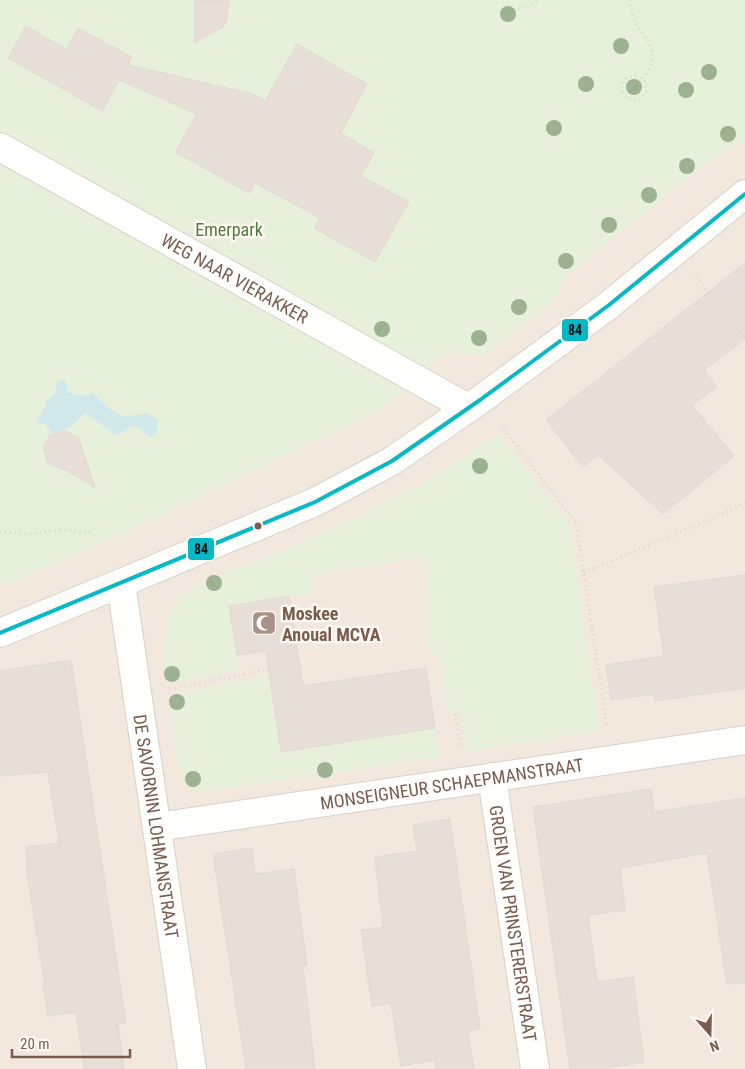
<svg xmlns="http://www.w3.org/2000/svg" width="745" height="1069" viewBox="0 0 745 1069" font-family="'Roboto Condensed',sans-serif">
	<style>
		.residential { fill: #f2e8de }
		.green { fill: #e7f0db }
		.water { fill: #d0e8ea }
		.building { fill: #e6ded7; stroke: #e2d8d2 }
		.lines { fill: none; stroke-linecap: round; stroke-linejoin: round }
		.minor-casing { stroke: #d7d1cb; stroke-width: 30 }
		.path { stroke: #dcd5d0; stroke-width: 3; stroke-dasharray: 1 4; stroke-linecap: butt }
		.minor { stroke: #fefefd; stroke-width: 28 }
		.bus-1-casing { stroke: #fffaf3; stroke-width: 8 }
		.bus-1 { stroke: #06b9c7; stroke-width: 4 }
		.tree { fill: #9eb190 }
		.bus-dot { fill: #7a5c4d; stroke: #fffaf3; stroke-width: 2 }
		.labels { text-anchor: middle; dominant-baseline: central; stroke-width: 5; stroke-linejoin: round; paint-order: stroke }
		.park-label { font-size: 18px; fill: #537a41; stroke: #fffaf3 }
		.street-label { font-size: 18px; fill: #7a5c4d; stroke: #fffaf3 }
		.poi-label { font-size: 18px; font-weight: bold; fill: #7a5c4d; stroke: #fffaf3; text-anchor: start }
		.line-badge { stroke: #fffaf3; stroke-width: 2 }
		.pale-badge-label { font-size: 14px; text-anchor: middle; font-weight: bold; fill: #111 }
	</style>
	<rect width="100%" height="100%" fill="#f9f5f0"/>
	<path class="residential" d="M0,0h745v1069h-745z"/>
	<path class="green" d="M0,0h745v143l-4,-1 -13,6 -36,27 -130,104 -4,18 -69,55 -4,2 -5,1 -34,-3 -69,59 -250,120 -127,56z
		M499,434l71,91 29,206 -132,21 -7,-42 -12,2 -8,-51 -8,-8 -5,-8 -2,-7v-41l4,-12 -5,-28 -113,18 2,18 -83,13 9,63 -72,15c-5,-29 -9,-60 11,-83 19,-21 52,-29 77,-39 26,-11 52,-21 77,-33 30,-13 60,-28 88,-44 27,-16 53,-34 79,-51z
		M269,675l12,77 154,-24 5,29 -187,28 -50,6h-9l-7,-4 -5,-6 -3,-8 -11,-77z"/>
	<path class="water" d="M63,379l4,5 1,8c9,4 15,5 24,1 9,5 19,20 28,22 7,2 20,-1 28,-1l10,6c-1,7 0,14 -7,17l-13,-9 -5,-2c-7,3 -10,8 -17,9l-31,-22 -14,14 -19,6 -7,-9 -8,-1c1,-7 5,-9 8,-15 2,-5 -1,-4 3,-8 4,-3 6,-5 9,-9l-2,-5 3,-4z"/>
	<path class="building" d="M195,0h34l-2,20 -4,7 -29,16z
		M26,26l40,23 12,-21 54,29 -4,8 125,29 12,7 32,-57 70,40 -26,49 33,20 -13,23 48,26 -34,60 -61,-34 6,-10 -65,-35 -6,10 -74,-41 22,-38 -78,-34 -17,31 -94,-53z
		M745,263v76l-41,31 13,17 -25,18 42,51 -71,58 -65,-59 -15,12 -37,-47z
		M64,430l14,7 17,50 -31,-18h-3l-13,-6 -5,-15 7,-13z
		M745,575v113l-90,13 -1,-7 -43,6 -5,-35 58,-9 -10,-69z
		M289,596l14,90 123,-18 9,60 -154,24 -15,-101 -29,4 -8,-49z
		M71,660l55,363 -8,1 6,45h-40l-8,-57 -28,4 -5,-30 2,-1 -18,-111 -1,-27 33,-4 -11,-71 -48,4v-105z
		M651,789l3,23 91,-14v185l-18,1 -20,-131 -87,15 5,42 -37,5 9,67 36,-5 11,85 -42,7h-32l-37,-262z
		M450,819l30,210 -12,2 6,38h-38l-1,-9 -34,6 -10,-63 -19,3 -11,-76 22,-3 -8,-70 42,-6 -4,-26z
		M252,848l3,26 39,-5 13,96 -4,1 12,103h-69l-33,-215z"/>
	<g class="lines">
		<defs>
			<g id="minor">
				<path id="s1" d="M0,147l468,261"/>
				<path id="s2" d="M121,583l71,486"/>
				<path d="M0,633l121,-50 194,-81 77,-41 88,-61 129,-95 136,-111"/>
				<path id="s3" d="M492,777l43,292"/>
				<path id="s4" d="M157,827l588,-87"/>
			</g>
		</defs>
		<use href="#minor" class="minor-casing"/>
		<path class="path" d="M629,0c1,7 4,16 7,23 6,12 20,24 16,39 -1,6 -5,12 -9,18
			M518,9l6,-1 15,-8
			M622 88a12 12 0 1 1 24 0a12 12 0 1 1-24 0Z
			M696,277l49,62
			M501,426l75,97 31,204
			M0,532l31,2 29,-4 31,2
			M584,573l129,-55 32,-15
			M170,689l115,-23
			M455,714l5,34"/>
		<use href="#minor" class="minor"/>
		<defs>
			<path id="bus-1" d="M0,633l315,-131 77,-41 88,-61 129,-95 136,-111"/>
		</defs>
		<use href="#bus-1" class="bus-1-casing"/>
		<use href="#bus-1" class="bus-1"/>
	</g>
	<g class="tree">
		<circle cx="508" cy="14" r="8"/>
		<circle cx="621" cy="46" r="8"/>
		<circle cx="709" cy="72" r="8"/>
		<circle cx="586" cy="84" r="8"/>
		<circle cx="634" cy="87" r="8"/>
		<circle cx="686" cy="90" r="8"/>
		<circle cx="554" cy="128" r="8"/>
		<circle cx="728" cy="134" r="8"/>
		<circle cx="687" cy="166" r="8"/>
		<circle cx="649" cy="195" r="8"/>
		<circle cx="609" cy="225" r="8"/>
		<circle cx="566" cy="261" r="8"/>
		<circle cx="519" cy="307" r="8"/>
		<circle cx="382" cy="329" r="8"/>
		<circle cx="479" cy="338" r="8"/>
		<circle cx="480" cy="466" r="8"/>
		<circle cx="214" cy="583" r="8"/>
		<circle cx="172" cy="674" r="8"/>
		<circle cx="177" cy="702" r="8"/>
		<circle cx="325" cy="770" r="8"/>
		<circle cx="193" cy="779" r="8"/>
	</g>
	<defs>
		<symbol id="mosque-square" viewBox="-11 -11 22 22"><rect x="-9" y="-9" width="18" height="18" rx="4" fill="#a69286" stroke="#fffaf3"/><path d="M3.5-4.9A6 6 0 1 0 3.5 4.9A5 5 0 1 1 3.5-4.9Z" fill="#fff"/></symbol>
	</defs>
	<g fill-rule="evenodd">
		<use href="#mosque-square" x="250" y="609" width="28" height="28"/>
	</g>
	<circle class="bus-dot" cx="258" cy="526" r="4.5"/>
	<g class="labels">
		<g class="park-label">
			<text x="229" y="229">Emerpark</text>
		</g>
		<g class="street-label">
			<text stroke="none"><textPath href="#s1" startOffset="269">WEG NAAR VIERAKKER</textPath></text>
			<text stroke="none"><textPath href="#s4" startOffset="298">MONSEIGNEUR SCHAEPMANSTRAAT</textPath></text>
			<text stroke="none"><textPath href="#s2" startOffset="246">DE SAVORNIN LOHMANSTRAAT</textPath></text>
			<text stroke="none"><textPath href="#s3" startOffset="148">GROEN VAN PRINSTERERSTRAAT</textPath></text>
		</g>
		<g class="poi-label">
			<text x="282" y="613">Moskee<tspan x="282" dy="21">Anoual MCVA</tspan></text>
		</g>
	</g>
	<g class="line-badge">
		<rect x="561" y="318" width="28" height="24" rx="5" fill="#06b9c7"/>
		<rect x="187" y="537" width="28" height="24" rx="5" fill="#06b9c7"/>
	</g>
	<g class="pale-badge-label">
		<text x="575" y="335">84</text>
		<text x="201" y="554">84</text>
	</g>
	<g transform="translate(710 1034) rotate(160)" stroke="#fffaf3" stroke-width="4" paint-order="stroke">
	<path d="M0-4L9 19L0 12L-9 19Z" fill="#7a5c4d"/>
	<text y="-8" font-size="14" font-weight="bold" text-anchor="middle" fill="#7a5c4d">N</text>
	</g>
	<path d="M12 1049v8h118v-8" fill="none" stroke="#7a5c4d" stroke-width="2.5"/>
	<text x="20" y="1049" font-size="15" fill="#7a5c4d" stroke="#fffaf3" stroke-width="4" paint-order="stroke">20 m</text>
</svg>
